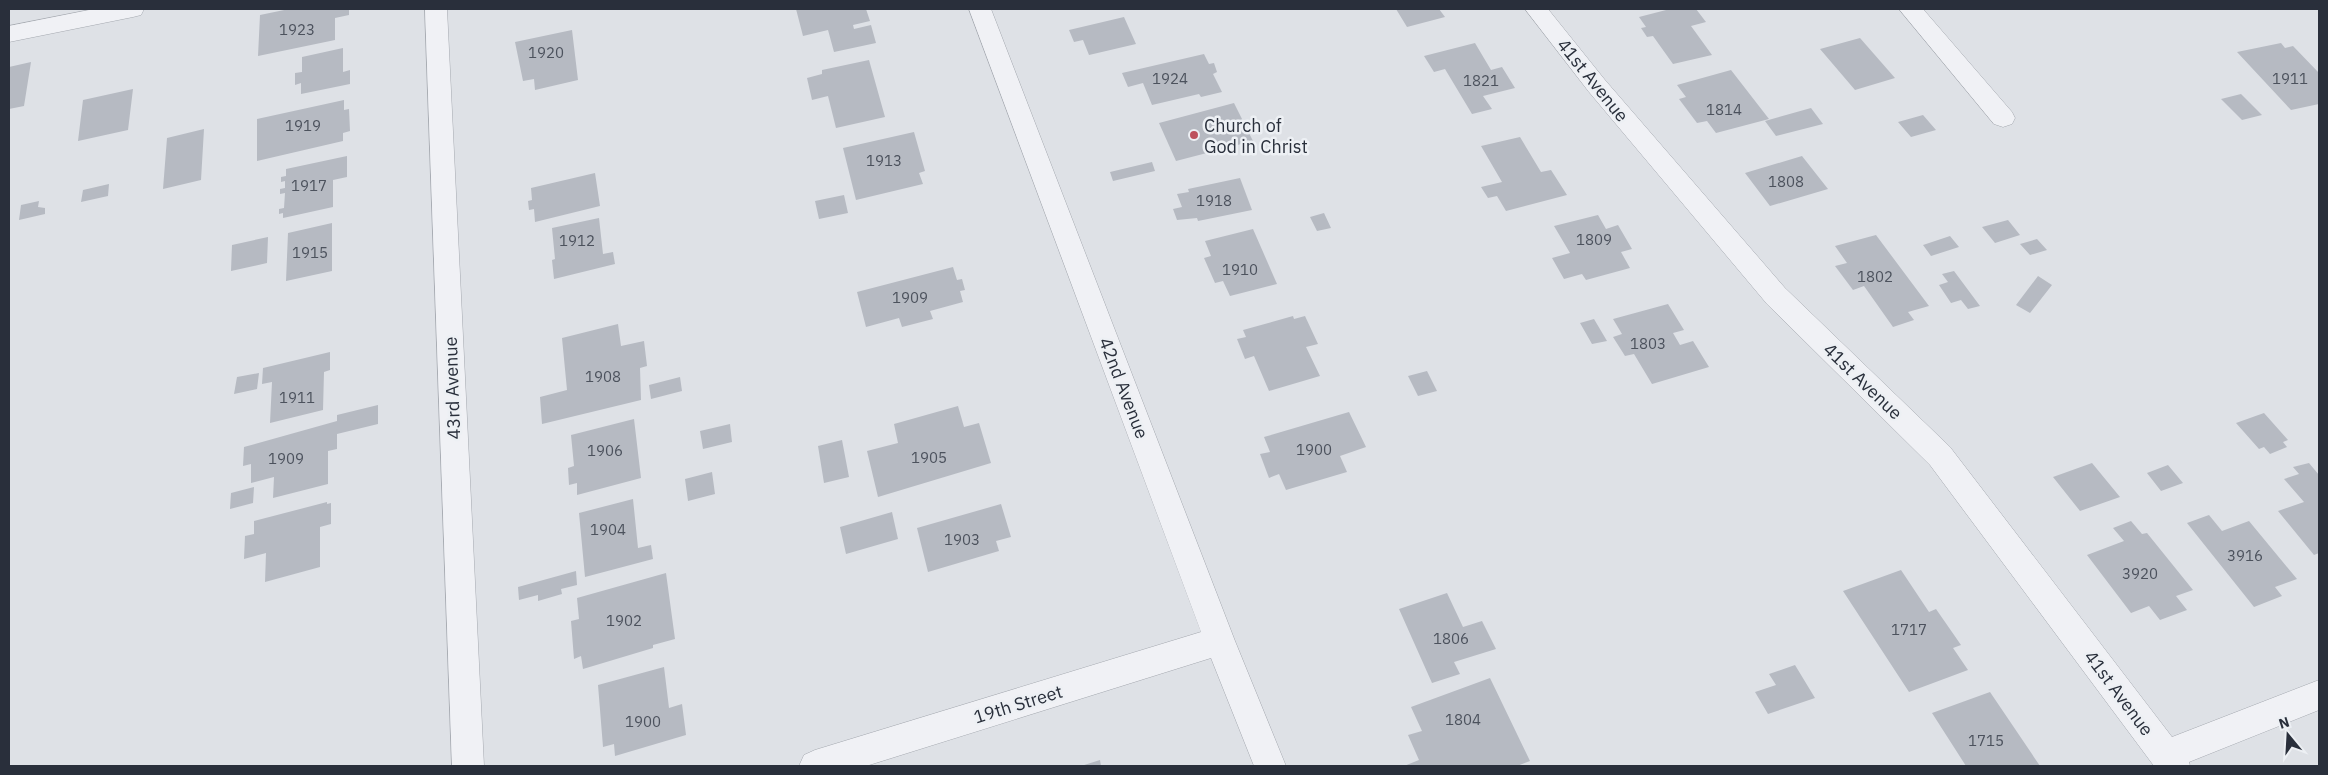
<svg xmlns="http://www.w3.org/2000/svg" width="2328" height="775" viewBox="0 0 2328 775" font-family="'IBM Plex Sans',sans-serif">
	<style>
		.building { fill: #b6bac2 }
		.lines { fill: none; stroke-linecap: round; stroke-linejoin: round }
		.street-casing { stroke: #a4a8af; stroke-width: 1 }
		.street { fill: #f0f1f5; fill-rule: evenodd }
		.poi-dot { fill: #bd515d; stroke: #edf0f4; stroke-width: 2 }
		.labels { text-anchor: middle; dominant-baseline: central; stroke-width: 5; stroke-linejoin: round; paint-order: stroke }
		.number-label { font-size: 15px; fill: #4c525d }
		.street-label { font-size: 18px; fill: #292f3b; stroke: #edf0f4 }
		.poi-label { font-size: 18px; fill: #292f3b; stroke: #edf0f4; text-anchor: start }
	</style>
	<rect width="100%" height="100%" fill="#dee1e6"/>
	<path class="building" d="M289,9h60v6l-14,3v22l-77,16 2,-41z
		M796,9h70l4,12 -17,4 1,4 17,-4 5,18 -42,9 -6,-22 -25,6z
		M1396,9h43l6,8 -38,10z
		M1670,9h26l10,13 -15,4 21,29 -39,9 -20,-28 -6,1 -6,-9 5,-1 -7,-10z
		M1124,17l12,27 -47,11 -6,-15 -9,2 -5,-12z
		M572,30l6,50 -43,10 -1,-11 -11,2 -8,-39z
		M1860,38l35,40 -40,12 -35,-41z
		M1475,43l16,27 11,-3 13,21 -32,8 9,13 -20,5 -27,-45 -11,3 -10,-16z
		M2281,43l4,5 8,-2 26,27v31l-28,6 -54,-58z
		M343,48v24l7,-2v14l-49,10v-11l-6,2v-12l7,-1v-15z
		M1204,54l5,10 5,-1 3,9 -4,2 9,18 -21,5 -2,-3 -47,11 -9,-22 -15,4 -6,-14z
		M869,60l16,57 -49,11 -8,-32 -16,4 -5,-22 15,-4v-4z
		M31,62l-7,44 -15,3v-42z
		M1731,70l38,49 -53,14 -9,-12 -10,2 -18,-24 7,-2 -9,-12z
		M133,89l-5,41 -50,11 5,-41z
		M2241,94l21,21 -20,5 -21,-21z
		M344,100v10l5,-1 1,22 -7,2v8l-86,20v-42z
		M1234,103l19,38 -77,20 -17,-38z
		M1811,108l12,16 -47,12 -11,-15z
		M1923,115l13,15 -25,7 -13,-15z
		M204,129l-3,51 -38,9 4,-51z
		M914,132l11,39 -6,2 4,11 -67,16 -13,-52z
		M1520,137l21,35 10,-2 16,25 -61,16 -9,-15 -9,2 -7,-11 21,-5 -21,-36z
		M347,156v21l-14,3v27l-50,11v-5l-4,1v-5l5,-1 1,-15 -5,1v-5l5,-1v-7l-4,1v-5l5,-1v-7z
		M1802,156l26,33 -58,17 -25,-33z
		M1152,162l3,9 -42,10 -3,-9z
		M595,173l5,33 -65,16 -1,-13 -5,1 -1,-9 4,-1 -1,-12z
		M1240,178l12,32 -54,11 -1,-3 -20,2 -4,-11 9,-2 -5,-13 12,-2 -1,-3z
		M109,184l-1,12 -27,6 2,-12z
		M844,195l4,18 -29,6 -4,-18z
		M39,201l-1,6 7,1v6l-26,6 2,-15z
		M1324,213l7,15 -14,3 -7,-14z
		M1598,215l8,14 12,-4 14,24 -11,3 9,16 -44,12 -4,-6 -18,5 -12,-21 18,-5 -16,-27z
		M599,218l4,36 10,-2 2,12 -61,15 -2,-19 3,-1 -3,-31z
		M2008,220l12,15 -25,8 -13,-16z
		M332,223v48l-46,10 2,-48z
		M1253,229l24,55 -47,12 -7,-15 -8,2 -11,-25 7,-2 -6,-15z
		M1876,235l53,71 -21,6 6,8 -21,7 -29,-41 -11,4 -18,-24 12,-3 -12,-17z
		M1950,236l9,11 -28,9 -8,-11z
		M268,237l-1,26 -36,8 1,-26z
		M2037,239l10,11 -17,5 -10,-11z
		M953,267l4,13 5,-1 3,11 -5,1 3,11 -33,9 3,8 -31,8 -3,-9 -33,9 -9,-35z
		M1954,271l26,35 -12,3 -7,-9 -10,3 -12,-18 9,-3 -6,-8z
		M2038,276l14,9 -22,28 -14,-8z
		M1668,304l16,26 -11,3 7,12 13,-4 16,26 -57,17 -18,-30 -9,2 -12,-19 9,-3 -9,-15z
		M1293,316l1,3 11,-3 13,28 -12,3 14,29 -51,15 -15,-35 -9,3 -8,-20 9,-2 -3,-7z
		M1594,319l13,22 -15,3 -12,-21z
		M618,324l3,22 23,-5 3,25 -7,2 1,32 -99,24 -2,-27 27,-7 -5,-52z
		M330,352v18l-6,2 -1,38 -53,13 2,-41 -10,2 1,-16z
		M1427,371l10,20 -19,5 -10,-20z
		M259,373l-2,16 -23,5 3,-17z
		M680,377l2,14 -31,8 -2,-14z
		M378,405v19l-41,10v15l-9,2v33l-55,14 1,-21 -23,6v-19l-8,2 1,-19 93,-26v-6z
		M958,406l6,21 15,-4 12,40 -113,34 -11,-46 31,-8 -4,-19z
		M1349,412l17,35 -26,9 7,16 -61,18 -7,-16 -10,4 -9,-24 10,-2 -6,-15z
		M2264,413l24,27 -5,2 4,5 -17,7 -6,-7 -5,2 -23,-26z
		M634,419l7,59 -64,17v-12l-8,2 -1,-17 6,-2 -3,-31z
		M730,424l2,18 -29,7 -3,-18z
		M842,440l7,37 -25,6 -6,-37z
		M2092,463l28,34 -40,14 -27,-34z
		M2309,463l10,12v78l-5,2 -36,-44 26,-9 -20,-23 15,-5 -6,-7z
		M2168,465l15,18 -22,8 -14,-18z
		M712,472l3,22 -27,7 -3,-22z
		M254,487l-1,16 -23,6 1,-16z
		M633,499l5,49 13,-3 2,14 -68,18 -6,-64z
		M327,502v2l4,-1v21l-11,3v40l-55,15 1,-29 -22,6 1,-23 9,-2v-13z
		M1001,504l10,33 -15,4 3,10 -71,21 -11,-44z
		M892,512l6,27 -52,15 -6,-27z
		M2209,515l13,16 27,-10 48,58 -22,8 7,9 -28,11 -67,-84z
		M2131,521l11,13 5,-1 46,57 -17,6 11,14 -27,10 -11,-14 -18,7 -44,-58 37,-14 -11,-13z
		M1901,570l28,42 7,-3 25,36 -8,3 15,22 -59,22 -66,-101z
		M576,571l1,14 -16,4 1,5 -24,7v-6l-19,5 -1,-13z
		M666,573l9,66 -22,6v3l-70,21 -2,-13 -7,3 -3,-38 8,-2 -2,-21z
		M1447,593l16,34 19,-6 14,28 -42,13 6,12 -28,9 -33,-74z
		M1795,665l20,33 -47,16 -13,-22 21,-7 -7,-11z
		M664,667l5,41 13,-4 4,31 -71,21 -1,-12 -11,3 -5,-62z
		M1490,678l40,83 -13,5h-113l15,-6 -11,-25 14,-4 -11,-24z
		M1990,692l50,74h-74l-34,-53z
		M1100,760l1,6h-20z"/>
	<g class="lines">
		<defs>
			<path id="street" d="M94,9h50l-3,6 -8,2 -124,25v-16z
				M425,9h22l37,757h-32z
				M969,9h22l244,632 51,125h-32l-43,-108 -345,108h-67l5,-11 11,-5 386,-118z
				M1525,9h23l57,71 180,208 165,159 222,290 147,-57v30l-130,52 1,4h-36l-224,-301 -163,-161 -178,-212z
				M1899,9h24l89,103 3,6 -3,6 -9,3 -9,-3z"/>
		</defs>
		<use href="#street" class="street-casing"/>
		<use href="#street" class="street"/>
	</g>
	<circle class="poi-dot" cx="1194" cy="135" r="5"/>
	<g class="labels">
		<g class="number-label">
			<text x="297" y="29">1923</text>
			<text x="546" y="52">1920</text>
			<text x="1170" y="78">1924</text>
			<text x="2290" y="78">1911</text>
			<text x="1481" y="80">1821</text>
			<text x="1724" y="109">1814</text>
			<text x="303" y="125">1919</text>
			<text x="884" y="160">1913</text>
			<text x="1786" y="181">1808</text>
			<text x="309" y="185">1917</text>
			<text x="1214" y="200">1918</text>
			<text x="1594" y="239">1809</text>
			<text x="577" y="240">1912</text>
			<text x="310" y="252">1915</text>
			<text x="1240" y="269">1910</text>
			<text x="1875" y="276">1802</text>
			<text x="910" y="297">1909</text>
			<text x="1648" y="343">1803</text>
			<text x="603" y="376">1908</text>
			<text x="297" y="397">1911</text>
			<text x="1314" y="449">1900</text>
			<text x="605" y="450">1906</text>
			<text x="929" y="457">1905</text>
			<text x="286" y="458">1909</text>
			<text x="608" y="529">1904</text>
			<text x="962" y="539">1903</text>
			<text x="2245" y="555">3916</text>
			<text x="2140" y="573">3920</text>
			<text x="624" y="620">1902</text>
			<text x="1909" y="629">1717</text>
			<text x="1451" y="638">1806</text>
			<text x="1463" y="719">1804</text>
			<text x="643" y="721">1900</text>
			<text x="1986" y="740">1715</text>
		</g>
		<g class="street-label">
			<text transform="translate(1593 80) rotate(51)">41st Avenue</text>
			<text transform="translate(1863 381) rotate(44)">41st Avenue</text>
			<text transform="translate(452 388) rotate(-92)">43rd Avenue</text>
			<text transform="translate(1124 388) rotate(69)">42nd Avenue</text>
			<text transform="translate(2119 693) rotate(53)">41st Avenue</text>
			<text transform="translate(1018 704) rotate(-17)">19th Street</text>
		</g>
		<g class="poi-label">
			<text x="1204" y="125">Church of<tspan x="1204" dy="21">God in Christ</tspan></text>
		</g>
	</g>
	<rect width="2328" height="775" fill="none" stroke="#292f3b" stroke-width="20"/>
	<g transform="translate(2288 735) rotate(342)" stroke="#edf0f4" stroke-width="4" paint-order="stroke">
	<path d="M0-4L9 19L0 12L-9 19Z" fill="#292f3b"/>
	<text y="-8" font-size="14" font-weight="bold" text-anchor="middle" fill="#292f3b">N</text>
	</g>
</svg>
